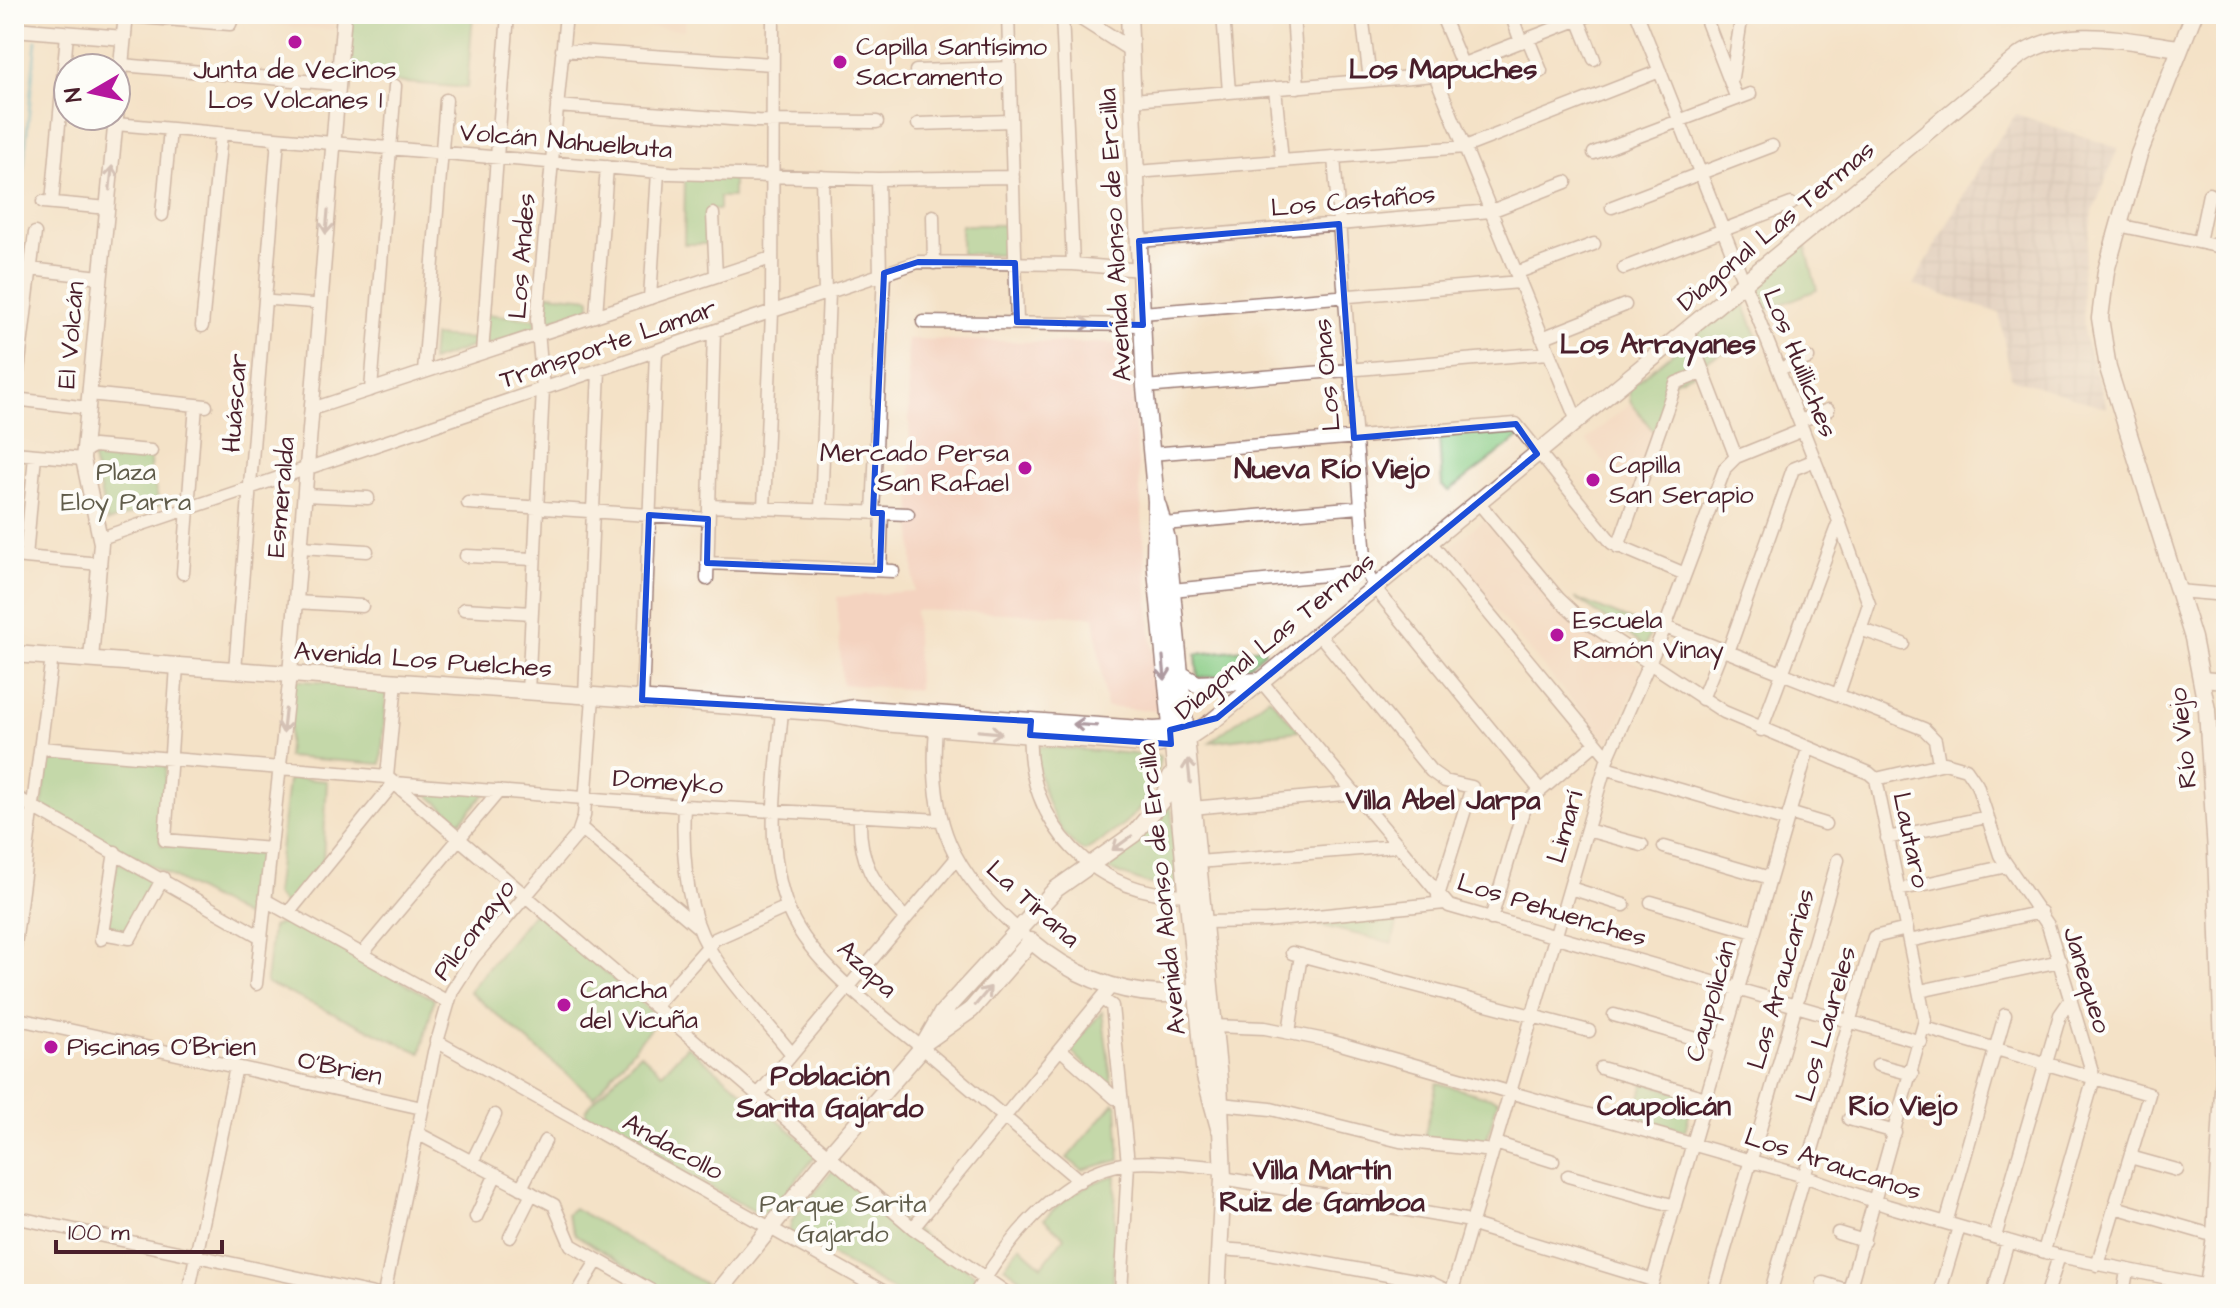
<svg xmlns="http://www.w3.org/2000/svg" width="2240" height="1308" viewBox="0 0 2240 1308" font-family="'Architects Daughter',sans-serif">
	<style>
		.built { fill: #f4d3c0 }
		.industrial { fill: url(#industrial-grid) }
		.green { fill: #89cc85; stroke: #6a7658; stroke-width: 2 }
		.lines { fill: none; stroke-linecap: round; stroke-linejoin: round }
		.stream { stroke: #3ea8be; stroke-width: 3 }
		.pedestrian-casing { stroke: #9f8079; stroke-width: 12 }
		.minor-casing { stroke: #9f8079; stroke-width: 15 }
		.tertiary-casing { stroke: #9f8079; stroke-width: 17 }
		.secondary-casing { stroke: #9f8079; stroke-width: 19 }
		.pedestrian { stroke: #fff; stroke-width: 9 }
		.minor { stroke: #fff; stroke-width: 12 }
		.tertiary { stroke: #fff; stroke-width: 14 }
		.secondary { stroke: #fff; stroke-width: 16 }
		.oneway { stroke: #ae9aa0 }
		.marked { fill: none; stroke: #1d4ed8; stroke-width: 6; stroke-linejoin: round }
		.poi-dot { fill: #b5179e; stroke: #fdfcf7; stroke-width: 3 }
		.labels { text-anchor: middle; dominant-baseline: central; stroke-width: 8; stroke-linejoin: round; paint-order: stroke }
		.poi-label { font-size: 26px; fill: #4a1f2b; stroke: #fdfcf7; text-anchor: start }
		.street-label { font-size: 26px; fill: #4a1f2b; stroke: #fdfcf7 }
		.park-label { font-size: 26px; fill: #605c4a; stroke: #fdfcf7 }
		.neighbourhood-label { font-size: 28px; font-weight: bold; fill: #4a1f2b; stroke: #fdfcf7 }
	</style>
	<defs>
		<pattern id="industrial-grid" width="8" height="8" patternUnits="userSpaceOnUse" patternTransform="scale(2)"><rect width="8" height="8" fill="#d0c0bc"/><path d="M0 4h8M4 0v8" fill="none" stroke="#b4a5a2"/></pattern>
	</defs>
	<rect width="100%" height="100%" fill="#fdfcf7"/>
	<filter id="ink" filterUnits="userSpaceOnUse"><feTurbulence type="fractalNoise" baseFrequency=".0125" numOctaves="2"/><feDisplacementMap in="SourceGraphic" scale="16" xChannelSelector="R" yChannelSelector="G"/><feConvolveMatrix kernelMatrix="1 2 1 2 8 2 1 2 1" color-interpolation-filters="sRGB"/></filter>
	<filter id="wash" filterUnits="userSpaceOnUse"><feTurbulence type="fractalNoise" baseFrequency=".006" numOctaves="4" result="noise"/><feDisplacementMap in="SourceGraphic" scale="32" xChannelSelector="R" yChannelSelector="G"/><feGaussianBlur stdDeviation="1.8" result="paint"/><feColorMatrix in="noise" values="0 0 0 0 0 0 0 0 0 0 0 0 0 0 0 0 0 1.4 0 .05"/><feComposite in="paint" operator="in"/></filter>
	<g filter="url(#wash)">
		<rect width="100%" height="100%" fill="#f4e2c7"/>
		<path class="built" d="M260,14h75l-1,16 -74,-7z
			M612,14h73l-1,16 -72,-6z
			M907,339l222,5 28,367 -51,-4 -12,-91 -179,-6 3,80 -76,-6 -5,-87 77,-6z
			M1630,403l23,29 -23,62 -44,-54z
			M1485,519l78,92 80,57 -34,76 -164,-193z"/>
		<path class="industrial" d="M2016,114l102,34 -25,64 -11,64 2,59 23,73 -96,-30 -12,-65 -86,-28 67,-119z"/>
		<path class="green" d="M352,14h121l-6,74 -120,-10z
			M685,176l48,1v20h-14v13h-9l-1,34h-25z
			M961,225h46v29h-46z
			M1805,243l12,47 -53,21 -10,-26z
			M548,294l42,4v10l-44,14z
			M1741,296l17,42 -54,23 -10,-26z
			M485,314l51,5v9l-54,19z
			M433,336l41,3v7l-43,15z
			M1686,342l13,29 -25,10 -20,51 -24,-31 -1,-13z
			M1515,428l6,8 -72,55 -7,-5 -3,-52z
			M91,450l60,5 -1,14 10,36 -53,17z
			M1575,598l77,31 -7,17z
			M1264,647l1,5 -25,21 -42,5 -2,-24z
			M293,680l94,8 -6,76 -94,-7z
			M1269,697l30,34 -89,11z
			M1036,746l124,10c-5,49 -36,71 -75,95 -31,-13 -49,-74 -49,-105z
			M49,752l117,11 -5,82 104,10 -8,68 -215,-117z
			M292,778l35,3 -4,80 -36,45 -12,-11 13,-114z
			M416,784l73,5 -29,33z
			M1166,803l5,5 8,74 -4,6 -30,-5 -40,-15z
			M117,861l36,21 -26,51 -20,-4z
			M534,912l125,106 -65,79 -125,-106z
			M1400,913l-8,30 -82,-20z
			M290,920l144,79 -13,54 -155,-70 6,-56z
			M1102,1012l11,80 -44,-43z
			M687,1046l127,104 1,7 -44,54 -12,3 -173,-95v-10l54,-56 22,20z
			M1437,1083l61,17 -13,45 -61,-7z
			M1644,1083l50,14 -9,34 -51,-15z
			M1114,1103l3,3 3,54 -38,10 -15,-12z
			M835,1168l165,126h-100l-111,-63 3,-11z
			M1116,1175l-3,119h-69l-40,-27 16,-21 22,20 22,-29 -20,-18c21,-22 43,-36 72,-44z
			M574,1208l138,80 -4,6h-38l-95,-60 -8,-20z"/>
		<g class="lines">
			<path class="stream" d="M14,230l4,-6 18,-184"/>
		</g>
	</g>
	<g filter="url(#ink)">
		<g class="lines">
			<defs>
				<path id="pedestrian" d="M265,300l55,4"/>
				<path id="minor" d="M1008,14l9,308
					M1062,14l11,250
					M1223,14l6,78
					M1293,14l5,73
					M1362,14l8,66
					M1441,14l21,50
					M1511,14l10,28
					M1576,14l18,45
					M1637,14l202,507 -78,209
					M1704,14l33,85
					M126,16l104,8 4,-10
					M916,17l92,-3
					M1528,39l13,32
					M562,50l210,14
					M122,65l216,19
					M916,71l93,-3
					M1435,75l142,346
					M1732,77l10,-63
					M1275,88l7,73
					M1133,100l302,-25 157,-61
					M557,106l200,15 120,1
					M116,124l555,49 207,6 135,-2
					M918,124l93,-3
					M1594,153l156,-59
					M1334,157l32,414 9,17 165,202
					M1136,172l329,-25 195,-76
					M822,177l3,117
					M878,179l2,96
					M43,202l65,6
					M52,203l15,-169
					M1612,207l160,-61
					M713,214l3,62
					M162,215l8,-86
					M933,216l1,47
					M2118,225l108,23
					M1139,241l352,-30 75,-29
					M2199,242l10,-48
					M1624,268l167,-64
					M30,269l70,8
					M1516,273l78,-29
					M650,298l8,-126
					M1142,313l378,-31
					M596,315l11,-148
					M923,322l219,3
					M202,326l19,-192
					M1687,330l49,127
					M1542,338l83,-33
					M482,353l26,-339
					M1779,369l29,-11
					M424,372l22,-272
					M1145,387l403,-34
					M371,390l24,-304
					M89,394l117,12
					M15,399l73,9
					M14,403l21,-170
					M312,409l459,-151
					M1800,421l28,-11
					M84,451l10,-5 57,5
					M14,453l69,6
					M1151,454l365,-30 96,119 73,31
					M305,495l63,3
					M1478,502l81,97 16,15 149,98 145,61 7,6 49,241 -77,274
					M468,503l240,16
					M709,506l199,8
					M764,508l8,-196 1,-298
					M821,511l8,-219
					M873,513l11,-240
					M1164,524l196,-17
					M101,538l817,-276 155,2 67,6
					M1430,542l178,215
					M301,547l66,4
					M1618,547l58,-164 28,-11
					M14,556l86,8
					M466,556l68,3
					M26,557l9,-102
					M707,563l186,8
					M880,570l2,-57
					M183,573l13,-168
					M707,579l7,-248
					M1172,590l194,-19
					M2178,591l48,4
					M296,602l66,4
					M464,609l68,4
					M1665,627l259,102 11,11 4,23
					M1860,629l43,15
					M1319,634l112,137 14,10 27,6 -34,109
					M1728,652l65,-183 22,-9
					M177,666l-12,174 106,9
					M235,670l43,-531
					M1261,681l188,225 472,136
					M528,692l15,-303 -6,-70 29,-305
					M1838,695l31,-91 -30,-83
					M585,697l14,-327
					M1702,699l20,-50
					M642,700l14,-348
					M782,710c-5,65 -18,130 4,193 20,60 98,113 145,152 50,42 99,84 149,126
					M936,728c-8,93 16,146 87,206
					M1030,729c-7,93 68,173 163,165
					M41,748l346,29
					M1605,768l182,53
					M387,777l526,451 95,66
					M387,777l9,-95
					M1876,779l69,-16 21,6 11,16 23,70 48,70 46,153 -50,173
					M14,796l247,141
					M684,806c-2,40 1,91 18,129 17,37 64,86 90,119
					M1192,808l162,-15
					M1789,813l36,11
					M860,815c-2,48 14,69 45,103
					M581,828l118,100
					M1587,830l55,15
					M1887,838l100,-21
					M1664,847l106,31
					M1198,862l199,-16
					M1570,888l54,17
					M1898,890l109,-24
					M265,900l183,102
					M1651,902l103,30
					M289,912l105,-129 290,23 256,14
					M1491,919l34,-115 71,-61
					M1203,922l64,-1 178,-18
					M102,933l28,5 33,-60
					M101,939l14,-87
					M1909,941l132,-29
					M14,953l38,-297
					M1292,953l297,78
					M362,954l137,-163
					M256,984l34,-310
					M1920,991l140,-30
					M1102,999l10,7 16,157 -7,131
					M655,1006l60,-67 72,-32
					M1614,1015l107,31
					M14,1018l408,90
					M1213,1026l52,2 65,13 474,135 84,30 171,50 149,30
					M1925,1028l224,66 -52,171
					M1289,1032l12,-77
					M436,1041l452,253
					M1060,1049l55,49h6
					M1878,1065l34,9
					M1601,1068l105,30
					M758,1095l197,-235
					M1220,1104l51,5 129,32 93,10
					M1849,1119l46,13
					M417,1133l137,72 17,40 86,49
					M1495,1143l58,18
					M2130,1157l47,13
					M472,1162l23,-47
					M1568,1176l107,30
					M1223,1178l242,42 14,7 174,53
					M521,1188l24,-47
					M2115,1207l100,29
					M14,1217l360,77
					M476,1217l20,-43
					M1946,1223l59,-208
					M913,1228l198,-241
					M1838,1233l26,8
					M510,1237l22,-44
					M1995,1237l65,-222 11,-16
					M1219,1249l44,3 168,31 23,11
					M1823,1283l26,8
					M188,1294l48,-227
					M384,1294l50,-242 18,-61 21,-33 105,-124 6,-18 9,-119
					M577,1294l20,-33
					M975,1294c33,-54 86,-124 155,-131 30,-3 63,3 92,5
					M1451,1294l157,-537 57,-130 60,-159 11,-11 67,-27
					M1649,1294l159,-545
					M1712,1294l126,-434
					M1770,1294l104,-357 33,-8
					M1939,1294l20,-67
					M1993,1294l15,-53
					M2047,1294l12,-38
					M2123,1294l4,-23"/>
				<path id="tertiary" d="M1075,14l55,35
					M14,29l110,9
					M91,659l10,-116 -18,-84 43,-445
					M290,674l54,-660
					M2202,679l24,2"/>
				<path id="secondary" d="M1129,14l16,373 11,114 -1,59 50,517 14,51
					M2194,14l-55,140 -33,117 -6,47 8,50 85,270 14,72 9,142 8,221 -9,163 -8,58
					M1158,506l9,33 52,541 4,98 -6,116
					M14,654l815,59 53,10 274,22 30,-6 28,-19 805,-664c48,-32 107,-15 161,-8
					M1180,674l17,10 64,-3
					M833,712l20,-4 301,22 27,-2
					M927,1041l44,-31 60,-69c38,32 80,51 130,53 15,0 30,1 41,-9
					M717,1294l112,-139 93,-107 20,-35 114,-124 78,-55 29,-35 8,-23"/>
			</defs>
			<use href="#pedestrian" class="pedestrian-casing"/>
			<use href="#minor" class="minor-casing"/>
			<use href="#tertiary" class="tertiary-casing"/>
			<use href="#secondary" class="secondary-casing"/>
			<use href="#pedestrian" class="pedestrian"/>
			<use href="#minor" class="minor"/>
			<use href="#tertiary" class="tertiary"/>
			<use href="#secondary" class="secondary"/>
		</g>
		<defs><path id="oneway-shaft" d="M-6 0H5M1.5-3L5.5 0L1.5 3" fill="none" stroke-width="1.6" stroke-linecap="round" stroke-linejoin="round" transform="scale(2)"/></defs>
		<g class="oneway">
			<use href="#oneway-shaft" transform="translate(111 178) rotate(-84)"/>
			<use href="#oneway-shaft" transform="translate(327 222) rotate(95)"/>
			<use href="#oneway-shaft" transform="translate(1080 324) rotate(1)"/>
			<use href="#oneway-shaft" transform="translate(1164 668) rotate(85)"/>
			<use href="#oneway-shaft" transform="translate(284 721) rotate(96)"/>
			<use href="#oneway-shaft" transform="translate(1085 725) rotate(-176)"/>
			<use href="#oneway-shaft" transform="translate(990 732) rotate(5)"/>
			<use href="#oneway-shaft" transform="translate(1189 771) rotate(-96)"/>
			<use href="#oneway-shaft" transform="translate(1122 843) rotate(144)"/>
			<use href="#oneway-shaft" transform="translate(983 996) rotate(-50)"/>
		</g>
	</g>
	<path d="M0 0H2240V1308H0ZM1339,224l15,214 162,-14 21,30 -320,264 -47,12 1,14 -141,-9 1,-14 -389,-21 7,-185 59,4 -1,44 173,7 2,-57h-9l11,-240 34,-11 97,1 2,59 126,3 -4,-84z" fill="#f4e2c7" fill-opacity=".55" fill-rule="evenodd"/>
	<path class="marked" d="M1339,224l15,214 162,-14 21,30 -320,264 -47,12 1,14 -141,-9 1,-14 -389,-21 7,-185 59,4 -1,44 173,7 2,-57h-9l11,-240 34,-11 97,1 2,59 126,3 -4,-84z"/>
	<g class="poi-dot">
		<circle cx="295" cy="42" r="8"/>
		<circle cx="840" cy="62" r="8"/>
		<circle cx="1025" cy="468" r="8"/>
		<circle cx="1593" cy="480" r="8"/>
		<circle cx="1557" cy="635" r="8"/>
		<circle cx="564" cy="1005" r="8"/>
		<circle cx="51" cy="1047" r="8"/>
	</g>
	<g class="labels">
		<g class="poi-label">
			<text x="856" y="47">Capilla Santísimo<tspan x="856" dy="30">Sacramento</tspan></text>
			<text x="295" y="70" text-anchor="middle">Junta de Vecinos<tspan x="295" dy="30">Los Volcanes 1</tspan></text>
			<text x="1009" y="453" text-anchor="end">Mercado Persa<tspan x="1009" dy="30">San Rafael</tspan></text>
			<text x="1609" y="465">Capilla<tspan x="1609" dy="30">San Serapio</tspan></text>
			<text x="1573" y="620">Escuela<tspan x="1573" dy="30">Ramón Vinay</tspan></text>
			<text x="580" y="990">Cancha<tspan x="580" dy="30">del Vicuña</tspan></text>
			<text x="67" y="1047">Piscinas O'Brien</text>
		</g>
		<g class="street-label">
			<text transform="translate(566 141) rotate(5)">Volcán Nahuelbuta</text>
			<text transform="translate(1353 201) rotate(-5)">Los Castaños</text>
			<text transform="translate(1776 226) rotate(-40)">Diagonal Las Termas</text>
			<text transform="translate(1115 235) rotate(-93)">Avenida Alonso de Ercilla</text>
			<text transform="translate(522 256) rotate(-86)">Los Andes</text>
			<text transform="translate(71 335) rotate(-85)">El Volcán</text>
			<text transform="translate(608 344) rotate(-19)">Transporte Lamar</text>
			<text transform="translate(1800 363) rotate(68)">Los Huilliches</text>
			<text transform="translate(1327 375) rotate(-95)">Los Onas</text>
			<text transform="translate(235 403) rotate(-86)">Huáscar</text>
			<text transform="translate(281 497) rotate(-85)">Esmeralda</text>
			<text transform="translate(1275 636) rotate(-39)">Diagonal Las Termas</text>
			<text transform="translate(423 660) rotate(4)">Avenida Los Puelches</text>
			<text transform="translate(2183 738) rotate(-96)">Río Viejo</text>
			<text transform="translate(668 782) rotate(4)">Domeyko</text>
			<text transform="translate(1565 827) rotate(-74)">Limarí</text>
			<text transform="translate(1911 840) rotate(78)">Lautaro</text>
			<text transform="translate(1162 889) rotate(-96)">Avenida Alonso de Ercilla</text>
			<text transform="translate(1033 904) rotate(42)">La Tirana</text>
			<text transform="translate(1552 910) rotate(17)">Los Pehuenches</text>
			<text transform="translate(474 930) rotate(-53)">Pilcomayo</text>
			<text transform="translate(867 969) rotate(43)">Azapa</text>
			<text transform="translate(1781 979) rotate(-74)">Las Araucarias</text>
			<text transform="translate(2087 980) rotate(73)">Janequeo</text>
			<text transform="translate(1711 1001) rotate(-74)">Caupolicán</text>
			<text transform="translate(1826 1024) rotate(-74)">Los Laureles</text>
			<text transform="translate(340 1068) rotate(12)">O'Brien</text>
			<text transform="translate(673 1147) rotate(29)">Andacollo</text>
			<text transform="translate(1833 1164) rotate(18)">Los Araucanos</text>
		</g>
		<g class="park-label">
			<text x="126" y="472">Plaza<tspan x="126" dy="30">Eloy Parra</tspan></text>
			<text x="843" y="1204">Parque Sarita<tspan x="843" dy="30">Gajardo</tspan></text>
		</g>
		<g class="neighbourhood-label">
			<text x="1443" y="69">Los Mapuches</text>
			<text x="1658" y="344">Los Arrayanes</text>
			<text x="1332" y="469">Nueva Río Viejo</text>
			<text x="1443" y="800">Villa Abel Jarpa</text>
			<text x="830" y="1076">Población<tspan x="830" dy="32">Sarita Gajardo</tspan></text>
			<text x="1664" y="1106">Caupolicán</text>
			<text x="1903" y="1106">Río Viejo</text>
			<text x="1322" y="1170">Villa Martín<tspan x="1322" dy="32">Ruiz de Gamboa</tspan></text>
		</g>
	</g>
	<rect width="2240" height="1308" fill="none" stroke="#fdfcf7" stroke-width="48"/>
	<g transform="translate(92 92) rotate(261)"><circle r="38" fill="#fdfcf7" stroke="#b5a4a5" stroke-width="2"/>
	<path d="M0-6L14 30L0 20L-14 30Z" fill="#b5179e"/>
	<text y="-12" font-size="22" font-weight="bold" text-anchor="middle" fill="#4a1f2b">N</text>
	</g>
	<path d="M56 1240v12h166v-12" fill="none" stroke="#4a1f2b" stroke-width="4"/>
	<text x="68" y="1240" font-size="24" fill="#4a1f2b" stroke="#fdfcf7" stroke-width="6" paint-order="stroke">100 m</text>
</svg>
